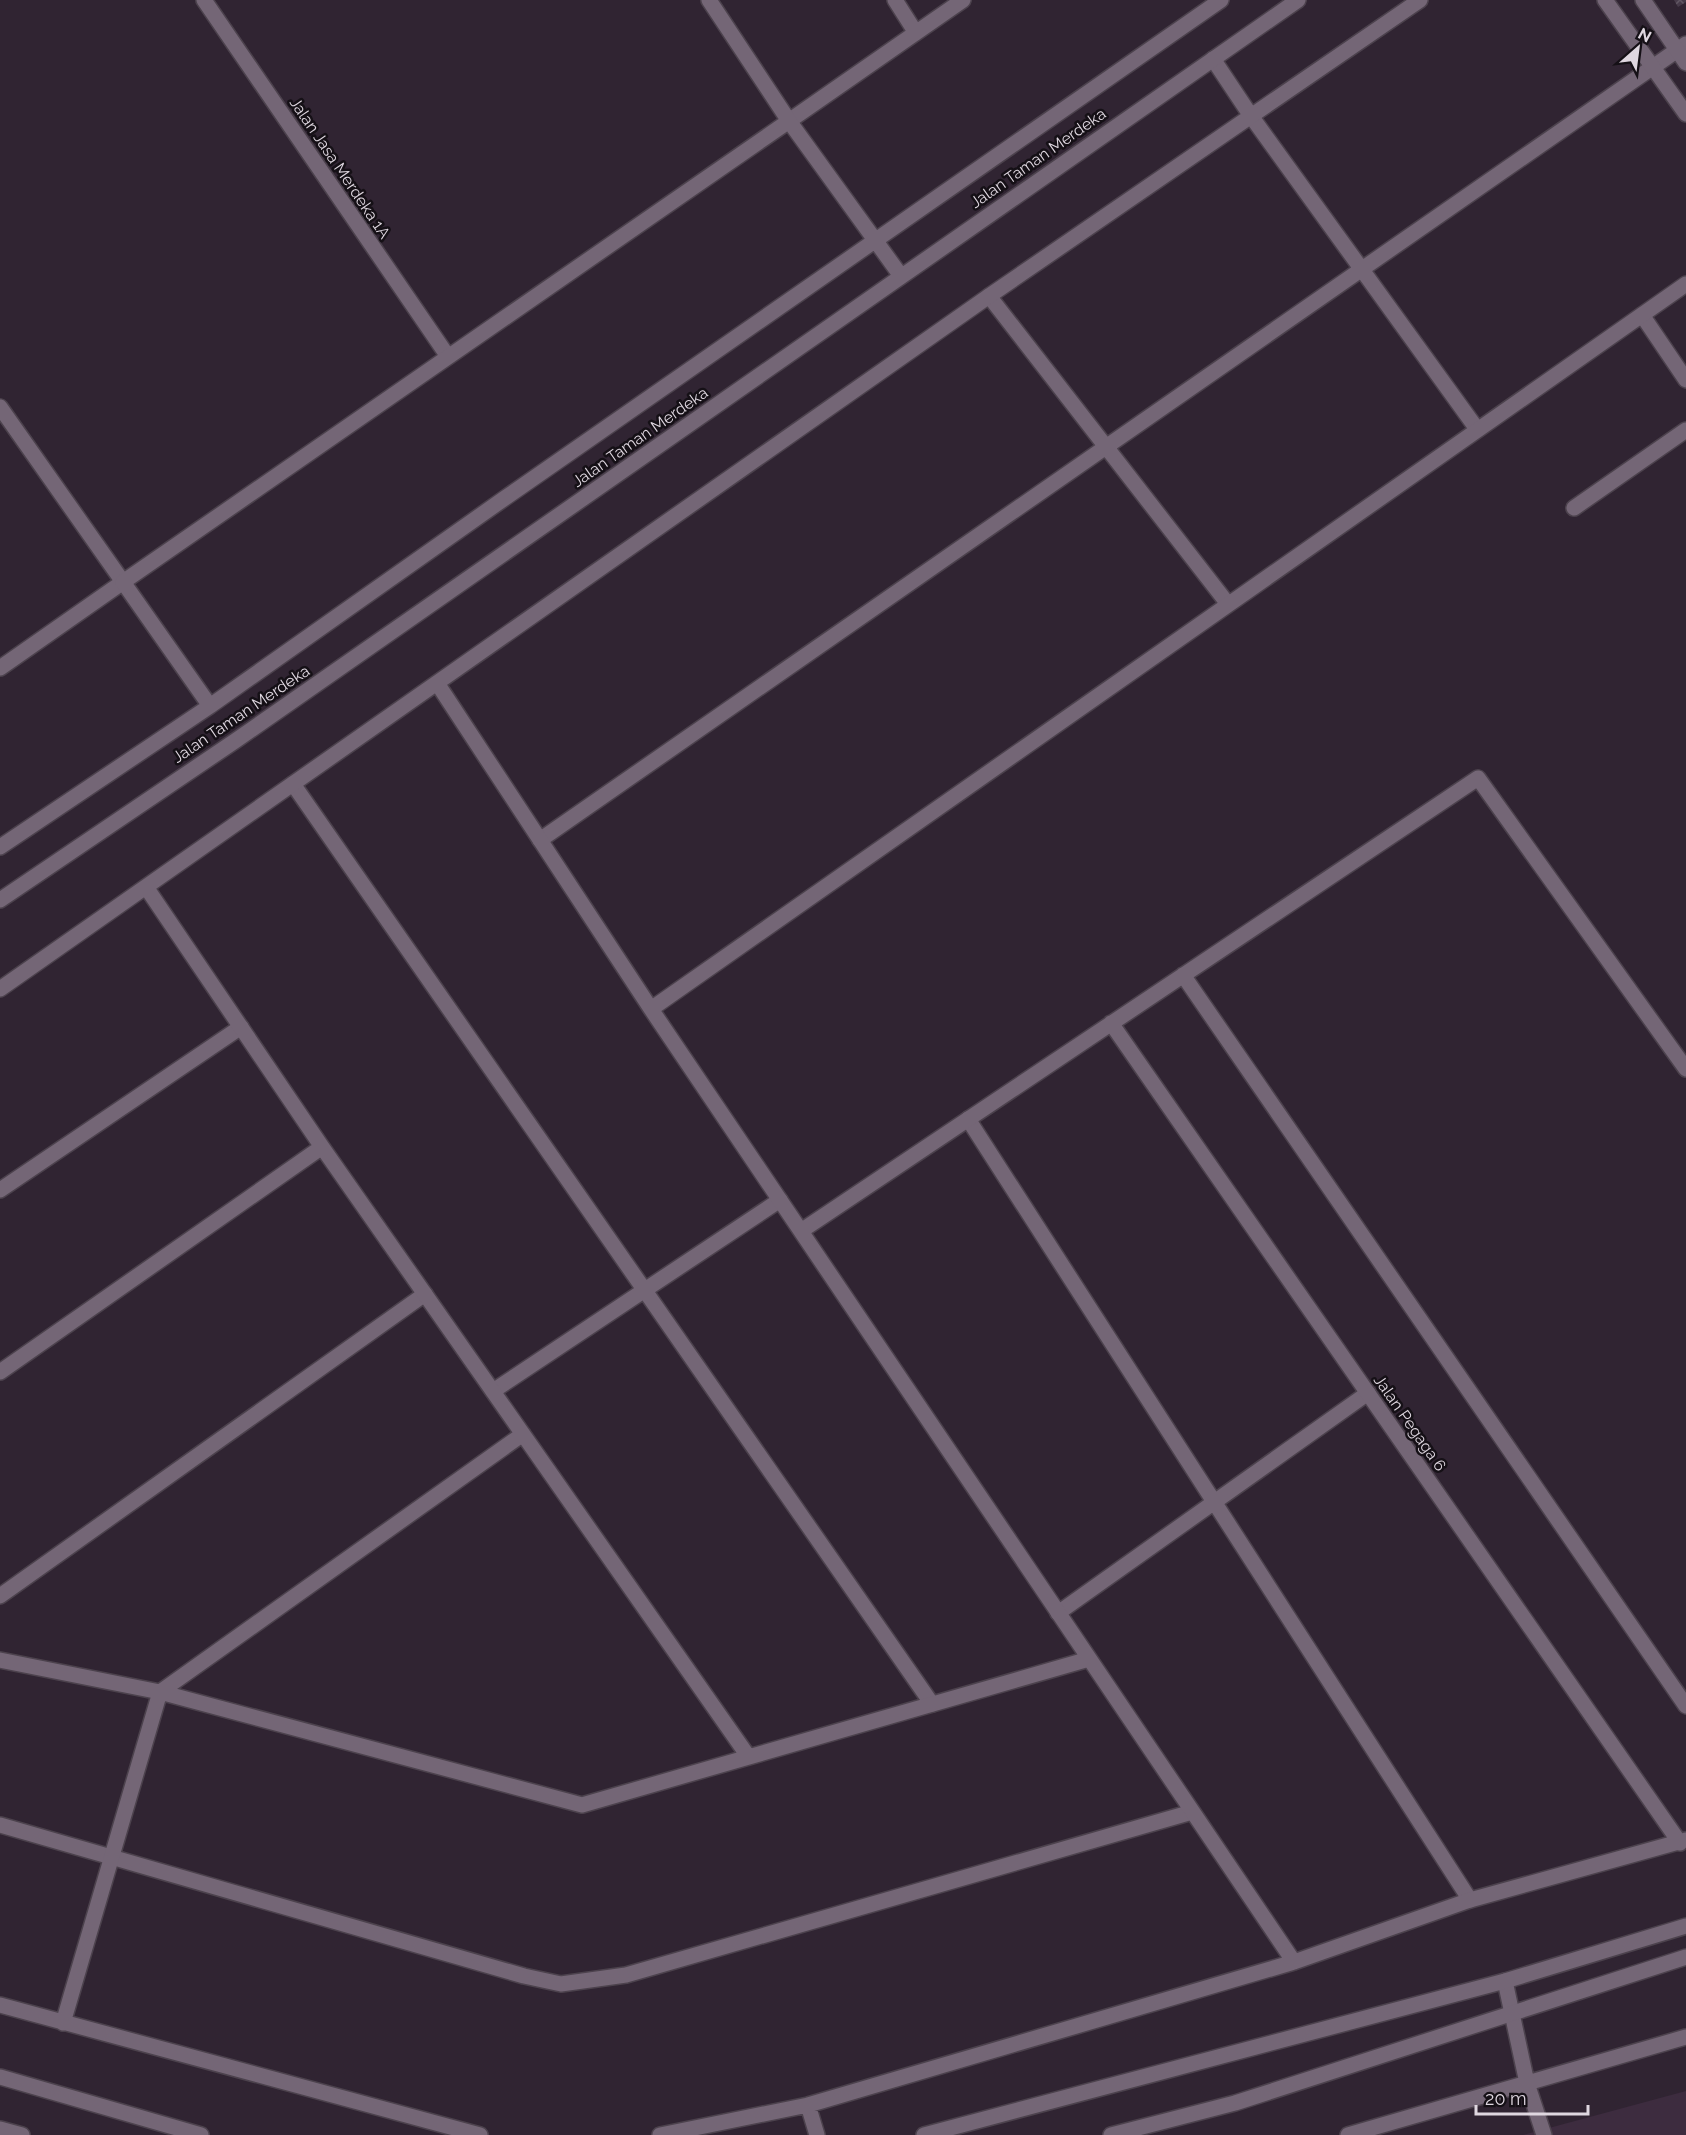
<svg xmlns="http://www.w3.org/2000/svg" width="1686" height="2135" viewBox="0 0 1686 2135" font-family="Raleway,sans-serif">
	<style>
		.built { fill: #3d2c3f }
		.building { fill: url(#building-cross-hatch) }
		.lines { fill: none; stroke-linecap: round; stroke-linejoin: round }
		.lane-casing { stroke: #4c424d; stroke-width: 18 }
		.street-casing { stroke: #4c424d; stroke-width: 18 }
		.secondary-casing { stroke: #4c424d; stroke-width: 18 }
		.lane { stroke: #746676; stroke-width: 15 }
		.street { stroke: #746676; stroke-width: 15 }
		.secondary { stroke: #746676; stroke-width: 15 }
		.labels { text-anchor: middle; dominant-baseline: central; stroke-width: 5; stroke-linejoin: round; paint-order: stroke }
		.street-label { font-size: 16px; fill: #dfd7e0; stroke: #151016 }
	</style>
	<defs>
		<pattern id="building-cross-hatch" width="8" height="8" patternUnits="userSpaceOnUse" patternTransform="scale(1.5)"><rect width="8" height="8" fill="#473b4a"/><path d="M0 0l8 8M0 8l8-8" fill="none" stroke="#615764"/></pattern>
	</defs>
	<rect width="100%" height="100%" fill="#302432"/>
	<path class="built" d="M1686,2091v44h-163z"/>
	<path class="building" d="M1674,0h12v2l-8,5z"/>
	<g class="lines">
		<defs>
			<path id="lane" d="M1251,116l226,313
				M989,296l239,308
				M1642,315l44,65
				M1574,508l112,-78
				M293,784l639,920
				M540,840l1146,-796
				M968,1119l502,781
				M0,1190l241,-163
				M493,1391l287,-191
				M0,1596l425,-302
				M1058,1613l310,-220
				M0,1825l524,151 37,8 65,-9 566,-163
				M1527,2083l17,52"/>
			<path id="street" d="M204,0l243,355
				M895,0l21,33
				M1605,0l81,114
				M1643,0l43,63
				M1213,59l38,57
				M789,121l174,-121
				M0,407l123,175 -123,86
				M437,683l214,326 643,953
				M146,887l176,260 426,609
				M1183,975l503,731
				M0,989l989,-693 431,-296
				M651,1009l1035,-725
				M1111,1023l569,820
				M801,1231l677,-453 208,291
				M0,1372l322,-225
				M0,1660l160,32 422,113 507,-146
				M1505,1981l22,102
				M0,2005l480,130
				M63,2023l97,-331 363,-258
				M808,2105l9,30
				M660,2135l148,-30 486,-143 176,-62 216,-60
				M1348,2135l338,-98"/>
			<path id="secondary" d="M709,0l80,121 112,155
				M210,706l-87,-124 666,-461
				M0,847l210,-141 295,-208 716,-498
				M0,900l235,-159 1063,-741
				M0,2077l201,58
				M0,2129l22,6
				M924,2135l581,-154 181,-55
				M1111,2135l124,-32 451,-146"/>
		</defs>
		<use href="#lane" class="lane-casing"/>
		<use href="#street" class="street-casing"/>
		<use href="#secondary" class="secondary-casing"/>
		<use href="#lane" class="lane"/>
		<use href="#street" class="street"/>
		<use href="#secondary" class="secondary"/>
	</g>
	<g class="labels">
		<g class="street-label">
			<text transform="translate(1038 158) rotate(-35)">Jalan Taman Merdeka</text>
			<text transform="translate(340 168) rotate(56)">Jalan Jasa Merdeka 1A</text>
			<text transform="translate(640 437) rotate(-35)">Jalan Taman Merdeka</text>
			<text transform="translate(241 714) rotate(-34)">Jalan Taman Merdeka</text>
			<text transform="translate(1410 1423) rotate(55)">Jalan Pegaga 6</text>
		</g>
	</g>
	<g transform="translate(1638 48) rotate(28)" stroke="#151016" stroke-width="4.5" paint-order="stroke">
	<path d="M0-4.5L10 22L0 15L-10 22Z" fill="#dfd7e0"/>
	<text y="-9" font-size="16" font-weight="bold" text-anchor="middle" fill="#dfd7e0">N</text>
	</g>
	<path d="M1476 2105v9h112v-9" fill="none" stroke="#dfd7e0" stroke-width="3"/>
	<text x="1485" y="2105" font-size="18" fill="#dfd7e0" stroke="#151016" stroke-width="4.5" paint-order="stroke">20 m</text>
</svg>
